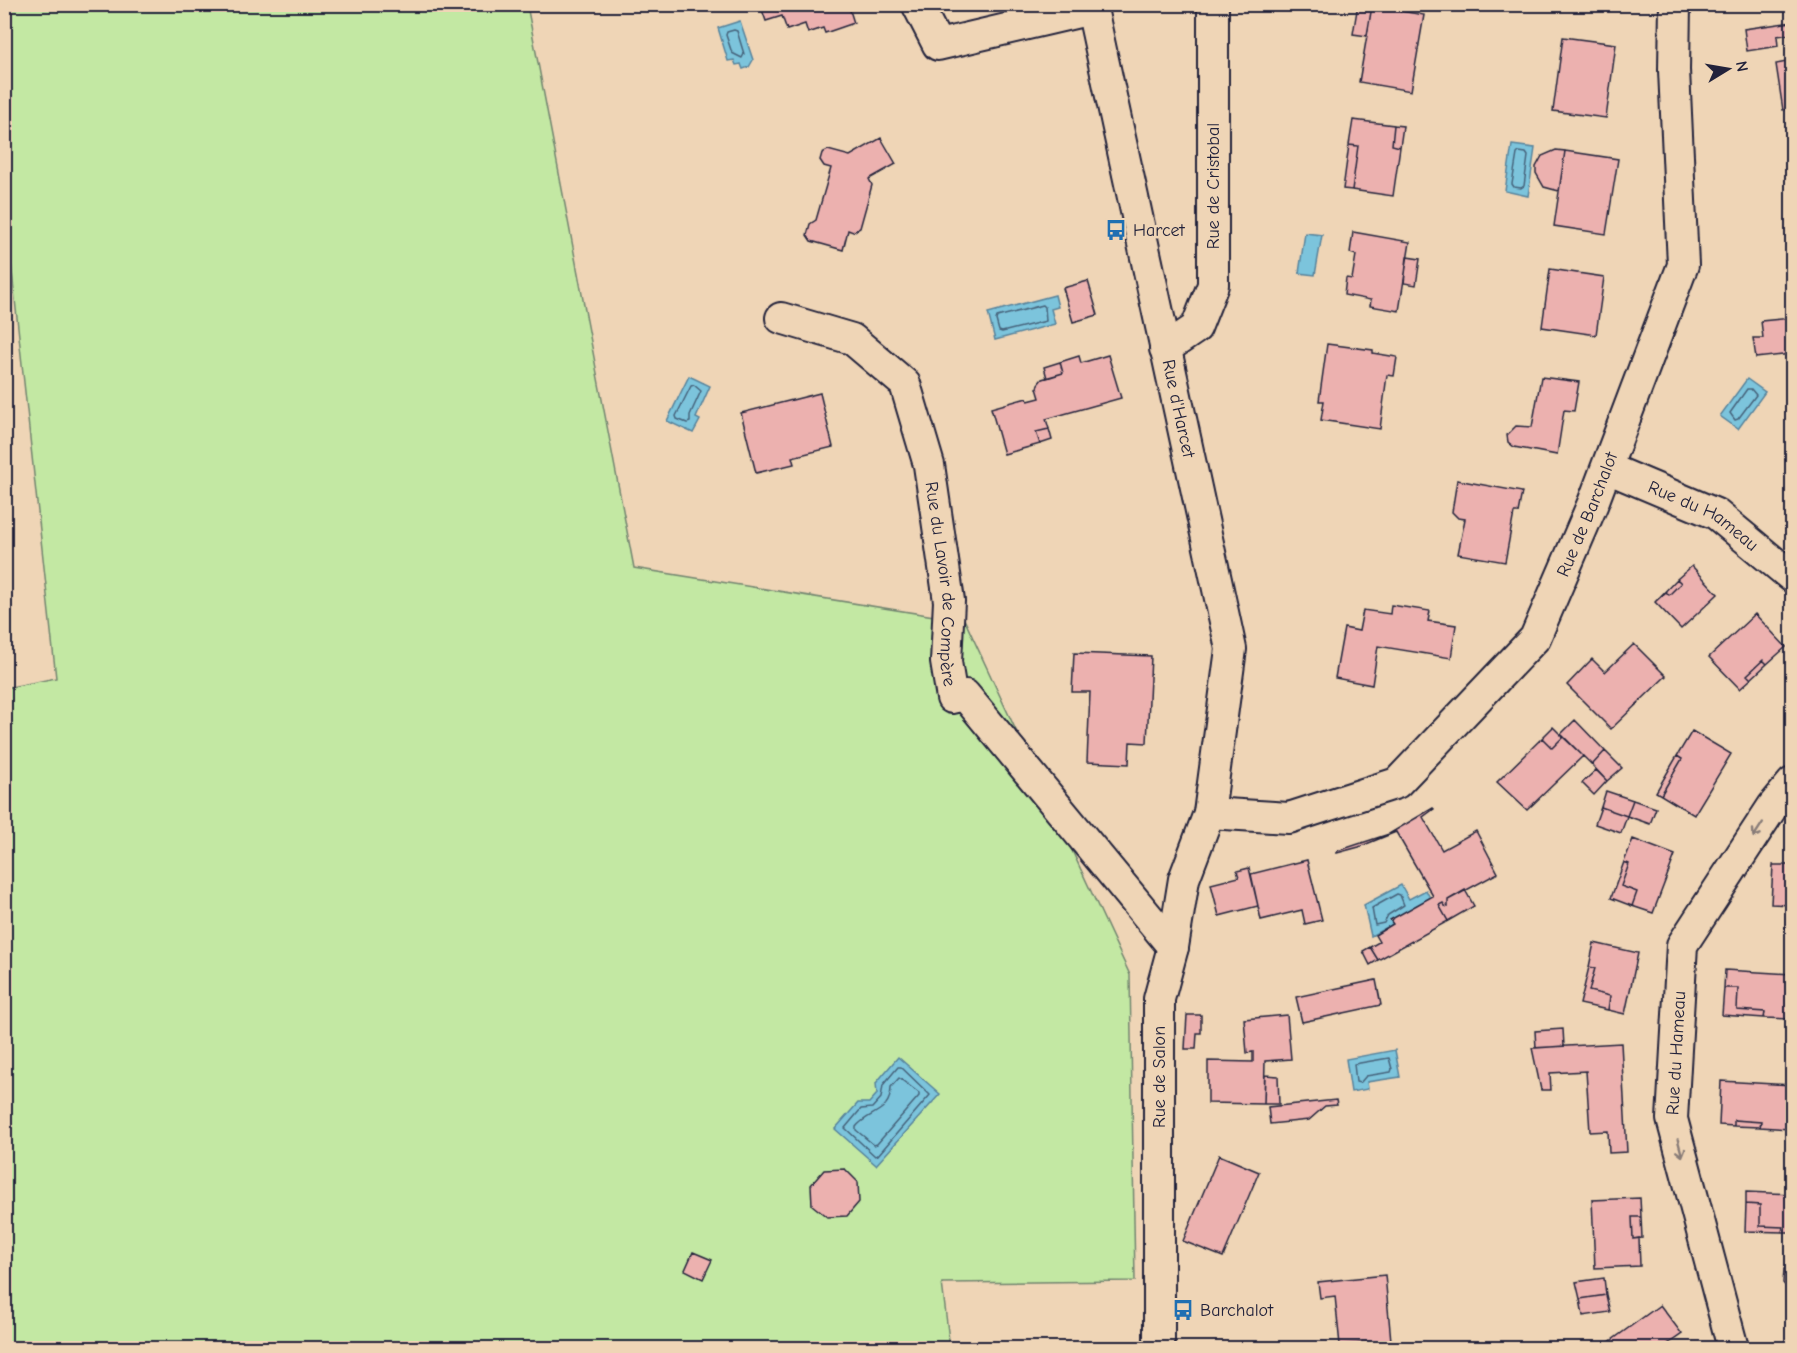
<svg xmlns="http://www.w3.org/2000/svg" width="1797" height="1353" viewBox="0 0 1797 1353" font-family="'Comic Neue',sans-serif">
	<style>
		.green { fill: #c3e8a3; stroke: #72856f; stroke-width: 1.5 }
		.water { fill: #7bc4dc; stroke: #57839c; stroke-width: 1.5 }
		.lines { fill: none; stroke-linecap: round; stroke-linejoin: round }
		.shore { stroke: #46637b; stroke-width: 1.5 }
		.building { fill: #ecb1af; stroke: #22223b; stroke-width: 1.5 }
		.street-casing { stroke: #22223b; stroke-width: 34 }
		.street { stroke: #efd5b6; stroke-width: 30 }
		.oneway { stroke: #887c78 }
		.labels { text-anchor: middle; dominant-baseline: central; stroke-width: 5; stroke-linejoin: round; paint-order: stroke }
		.street-label { font-size: 18px; fill: #22223b; stroke: #efd5b6 }
		.poi-label { font-size: 18px; fill: #22223b; stroke: #efd5b6; text-anchor: start }
	</style>
	<rect width="100%" height="100%" fill="#efd5b6"/>
	<filter id="ink" filterUnits="userSpaceOnUse"><feTurbulence type="fractalNoise" baseFrequency=".0167" numOctaves="2"/><feDisplacementMap in="SourceGraphic" scale="12" xChannelSelector="R" yChannelSelector="G"/><feConvolveMatrix kernelMatrix="1 2 1 2 8 2 1 2 1" color-interpolation-filters="sRGB"/></filter>
	<g filter="url(#ink)">
		<path class="green" d="M5,5h522l107,563 331,53 165,354 5,306 -193,2 8,65h-945v-660l51,-10 -51,-471z"/>
		<path class="water" d="M740,21l13,39 -4,7 -6,2 -2,-5 -5,1 -2,-5 -6,1 -10,-33z
			M1512,145l23,3 -7,48 -23,-5z
			M1305,233l17,2 -7,40 -16,-2z
			M1055,295l3,12 -7,2 4,15 -60,16 -7,-27z
			M689,376l21,10 -14,32 4,2 -7,13 -26,-12z
			M1747,379l18,13 -27,37 -18,-13z
			M1401,885l8,14 17,-9 4,8 -39,22 2,4 -22,12 -7,-31z
			M1395,1050l5,27 -33,5 1,7 -17,3 -5,-33z
			M898,1057l42,37 -64,71 -41,-36 23,-26h11l8,-9 -1,-11z"/>
		<g class="lines">
			<path class="shore" d="M734,30l3,1 7,23 -2,4 -10,-5 -6,-18 1,-3z
				M1519,152l7,1 2,3 -4,30 -3,2 -7,-1 -2,-3 5,-30z
				M1043,305l2,2 1,14 -44,11 -3,-1 -3,-11 1,-3z
				M694,385l7,6 -11,24v7l-3,1 -10,-4 -1,-3 15,-30z
				M1747,389h4l5,6 -18,24 -3,1 -5,-7z
				M1397,894l3,1 4,10 -16,10 -4,8 -9,2 -3,-17z
				M1389,1058l3,11 -1,3 -25,4 -6,7 -4,-1 -2,-18z
				M898,1067h3l29,28 -52,60 -3,1 -30,-28 16,-19 11,-1 9,-10 2,-13z
				M899,1078l20,15v3l-42,48 -3,1 -18,-15v-3c12,-16 35,-13 35,-40z"/>
		</g>
		<path class="building" d="M760,4h88l6,19 -29,10 -2,-5 -15,5 -3,-9 -18,6 -5,-14 -16,5z
			M1358,4l14,2 -5,30 -14,-2z
			M1372,6l52,9 -13,76 -52,-9z
			M1792,22v12l-15,2 1,10 -31,5 -3,-22z
			M1563,37l53,7 -10,74 -53,-7z
			M1792,61v48l-9,1 -7,-46z
			M1353,120l41,5 -2,20 8,2 -7,49 -41,-6 6,-44 -9,-1z
			M1394,125l9,1 -3,21 -8,-2z
			M881,138l15,26 -27,15 3,6 -12,43 -7,4 -5,-2 -5,20 -32,-9 -4,-6 3,-11 6,-4 15,-52 -7,-2 -4,-6 2,-7 6,-3 22,6z
			M1349,145l9,1 -6,44 -9,-1z
			M1556,150l9,1 -6,40 -15,-4 -8,-14v-6l6,-11z
			M1565,151l53,8 -12,75 -52,-8z
			M1353,232l57,10 -11,69 -29,-5 1,-6 -27,-5 2,-17 6,1 4,-24 -6,-2z
			M1407,257l13,2 -4,26 -12,-2z
			M1550,269l54,8 -8,58 -54,-8z
			M1088,281l10,34 -25,7 -10,-34z
			M1792,318v36l-36,4 -3,-20h10l-2,-17z
			M1327,344l46,6v3l24,4 -3,19 -7,-1 -7,54 -59,-9 3,-19h-5z
			M1108,355l13,43 -75,21 3,10 -13,3 4,12 -36,10 -13,-46 36,-10 1,3 12,-3 -3,-10 1,-4 4,-5 21,-6 -3,-11 19,-6 2,7z
			M1060,362l3,11 -16,5 -3,-11z
			M1541,377l38,5 -5,29 -10,-1 -7,45 -43,-8 -6,-5 -1,-7 9,-9 16,1z
			M820,393l13,54 -41,10 2,7 -38,9 -15,-60z
			M1049,429l3,11 -12,4 -4,-12z
			M1457,480l65,12 -4,21h-4l-9,49 -47,-8 7,-35 -7,-1 -6,-6z
			M1692,566l26,28 -37,35 -26,-27 11,-10 3,3 12,-12 -4,-4z
			M1677,579l4,4 -12,12 -3,-3 -11,10z
			M1391,605l39,6 -2,10 28,4 -5,33 -73,-12 -6,39 -37,-7 9,-50 15,3 4,-21 27,4z
			M1755,614l31,33 -19,17 -4,-4 -16,15 4,4 -11,10 -31,-32z
			M1634,644l32,32 -55,53 -44,-44 25,-26 13,13z
			M1074,653l77,3 -4,87 -17,-1 -1,22 -42,-2 3,-70h-18z
			M1763,660l4,4 -16,15 -4,-4z
			M1575,720l30,31 -13,14 -31,-31z
			M1553,727l10,10 -11,11 -10,-10z
			M1692,731l39,23 -37,61 -33,-20 21,-36 -5,-3z
			M1563,737l20,19 -56,54 -30,-28 45,-44 10,10z
			M1605,751l17,17 -15,13 -15,-16z
			M1677,756l5,3 -21,36 -5,-3z
			M1596,770l11,11 -13,14 -12,-12z
			M1606,791l27,9 -6,16 -26,-9z
			M1633,800l23,8 -6,16 -23,-8z
			M1601,807l26,9 -6,17 -26,-9z
			M1433,808l1,1 -11,8 19,33 34,-19 22,42 -50,27v7l-3,-1 -2,-3 -4,2 9,16 -70,39 -8,-13 9,-5 -4,-7 18,-11 -3,-4 43,-24 -37,-64 -37,15 -22,6v-2l52,-17z
			M1633,839l42,16 -22,58 -21,-7 5,-14 -16,-6 8,-22 -5,-2z
			M1307,860l15,60 -17,4 -3,-14 -41,10 -10,-46z
			M1624,862l5,2 -8,22 16,6 -5,14 -21,-8z
			M1773,865h19v40l-21,-1z
			M1249,868l9,38 -39,10 -8,-32 28,-7 -2,-6z
			M1465,890l9,16 -26,15 -9,-16 4,-2 2,3 3,1v-7z
			M1787,905h5v24h-6z
			M1594,943l44,10 -13,61 -17,-4 2,-14 -21,-5 6,-23 -6,-1z
			M1370,947l8,13 -8,5 -7,-14z
			M1589,967l6,1 -6,23 21,5 -2,14 -28,-6z
			M1725,970l67,4v45l-28,-1 1,-6 -28,-2 1,-22h-14z
			M1376,980l5,25 -79,17 -6,-25z
			M1724,988h14l-1,22 28,2 -1,6 -42,-3z
			M1187,1015h14v18h-4l-1,16h-11z
			M1287,1015l4,44 -26,2 -1,43 -56,-1v-42l45,1v-10l-6,1 -3,-34z
			M1563,1029l1,17 -28,2 -1,-17z
			M1621,1043l6,109 -18,1 -1,-22 -18,1 -4,-61 -36,2 1,17h-10l-9,-42z
			M1265,1075l13,1 1,28h-15z
			M1721,1081l71,4 -2,44 -30,-2 1,-5 -27,-2v6l-15,-1z
			M1336,1100l1,5 -12,1 -16,14 -39,4 -2,-17z
			M1734,1120l27,2 -1,5 -26,-1z
			M1219,1155l40,17 -36,85 -40,-16z
			M845,1169l13,13 1,20 -12,14 -20,1 -15,-12 -1,-20 13,-15z
			M1746,1192l46,2v38h-10l1,-5 -23,-1v-21l-14,-1z
			M1640,1198l1,19h-9l1,22 6,-1 1,28 -45,2 -3,-68z
			M1746,1204l14,1v21l23,1 -1,5 -37,-1z
			M1632,1217h9l1,21 -9,1z
			M693,1252l19,8 -9,19 -18,-9z
			M1784,1269h8v24l-9,-10z
			M1385,1275l6,66 -51,4 -5,-49 -15,2 -2,-16z
			M1604,1278l2,17 -26,4 -4,-17z
			M1606,1295l4,17 -27,4 -3,-17z
			M1660,1305l22,29 -20,14h-61z"/>
		<g class="lines">
			<defs>
				<g id="street">
					<path d="M917,4l21,41 154,-36"/>
					<path id="s1" d="M1091,4l140,645 -22,164 -25,66 -11,68 -14,52v349"/>
					<path id="s2" d="M781,318l71,21 53,45 24,81 20,136 -3,61 6,36 13,-3 208,252"/>
					<path d="M1165,349l31,-21 17,-43v-281"/>
					<path id="s3" d="M1607,468l109,46 76,63"/>
					<path id="s4" d="M1209,813l80,5 108,-35 138,-145 58,-135 90,-238 -9,-195 1,-66"/>
					<path id="s5" d="M1733,1348l-61,-229 10,-174 91,-139 19,-23"/>
				</g>
			</defs>
			<use href="#street" class="street-casing"/>
			<use href="#street" class="street"/>
		</g>
		<defs><path id="oneway-shaft" d="M-6 0H5M1.5-3L5.5 0L1.5 3" fill="none" stroke-width="1.6" stroke-linecap="round" stroke-linejoin="round" transform="scale(1.5)"/></defs>
		<g class="oneway">
			<use href="#oneway-shaft" transform="translate(1758 830) rotate(123)"/>
			<use href="#oneway-shaft" transform="translate(1680 1148) rotate(75)"/>
		</g>
	</g>
	<defs>
		<symbol id="bus-bare" viewBox="-9 -9 18 18"><path d="M-5-6H5V4H4V6H2V4H-2V6H-4V4H-5ZM-3.5-4V0h7V-4ZM-3.5 1.2v1.5H-2V1.2ZM2 1.2v1.5H3.5V1.2Z" fill="#1f6fb2" stroke="#efd5b6" stroke-width="2.5" paint-order="stroke"/></symbol>
	</defs>
	<g fill-rule="evenodd">
		<use href="#bus-bare" x="1101" y="215" width="30" height="30"/>
		<use href="#bus-bare" x="1168" y="1295" width="30" height="30"/>
	</g>
	<g class="labels">
		<g class="street-label">
			<text transform="translate(1213 186) rotate(-90)">Rue de Cristobal</text>
			<text stroke="none"><textPath href="#s1" startOffset="414">Rue d'Harcet</textPath></text>
			<text stroke="none"><textPath href="#s4" startOffset="528">Rue de Barchalot</textPath></text>
			<text stroke="none"><textPath href="#s3" startOffset="108">Rue du Hameau</textPath></text>
			<text stroke="none"><textPath href="#s2" startOffset="348">Rue du Lavoir de Compère</textPath></text>
			<text stroke="none"><textPath href="#s5" startOffset="303">Rue du Hameau</textPath></text>
			<text transform="translate(1159 1077) rotate(-90)">Rue de Salon</text>
		</g>
		<g class="poi-label">
			<text x="1133" y="230">Harcet</text>
			<text x="1200" y="1310">Barchalot</text>
		</g>
	</g>
	<rect width="1797" height="1353" fill="none" stroke="#efd5b6" stroke-width="24"/>
	<rect x="12" y="12" width="1773" height="1329" fill="none" stroke="#22223b" stroke-width="2" filter="url(#ink)"/>
	<g transform="translate(1728 69) rotate(79)" stroke="#efd5b6" stroke-width="4.5" paint-order="stroke">
	<path d="M0-4.5L10 22L0 15L-10 22Z" fill="#22223b"/>
	<text y="-9" font-size="16" font-weight="bold" text-anchor="middle" fill="#22223b">N</text>
	</g>
</svg>
